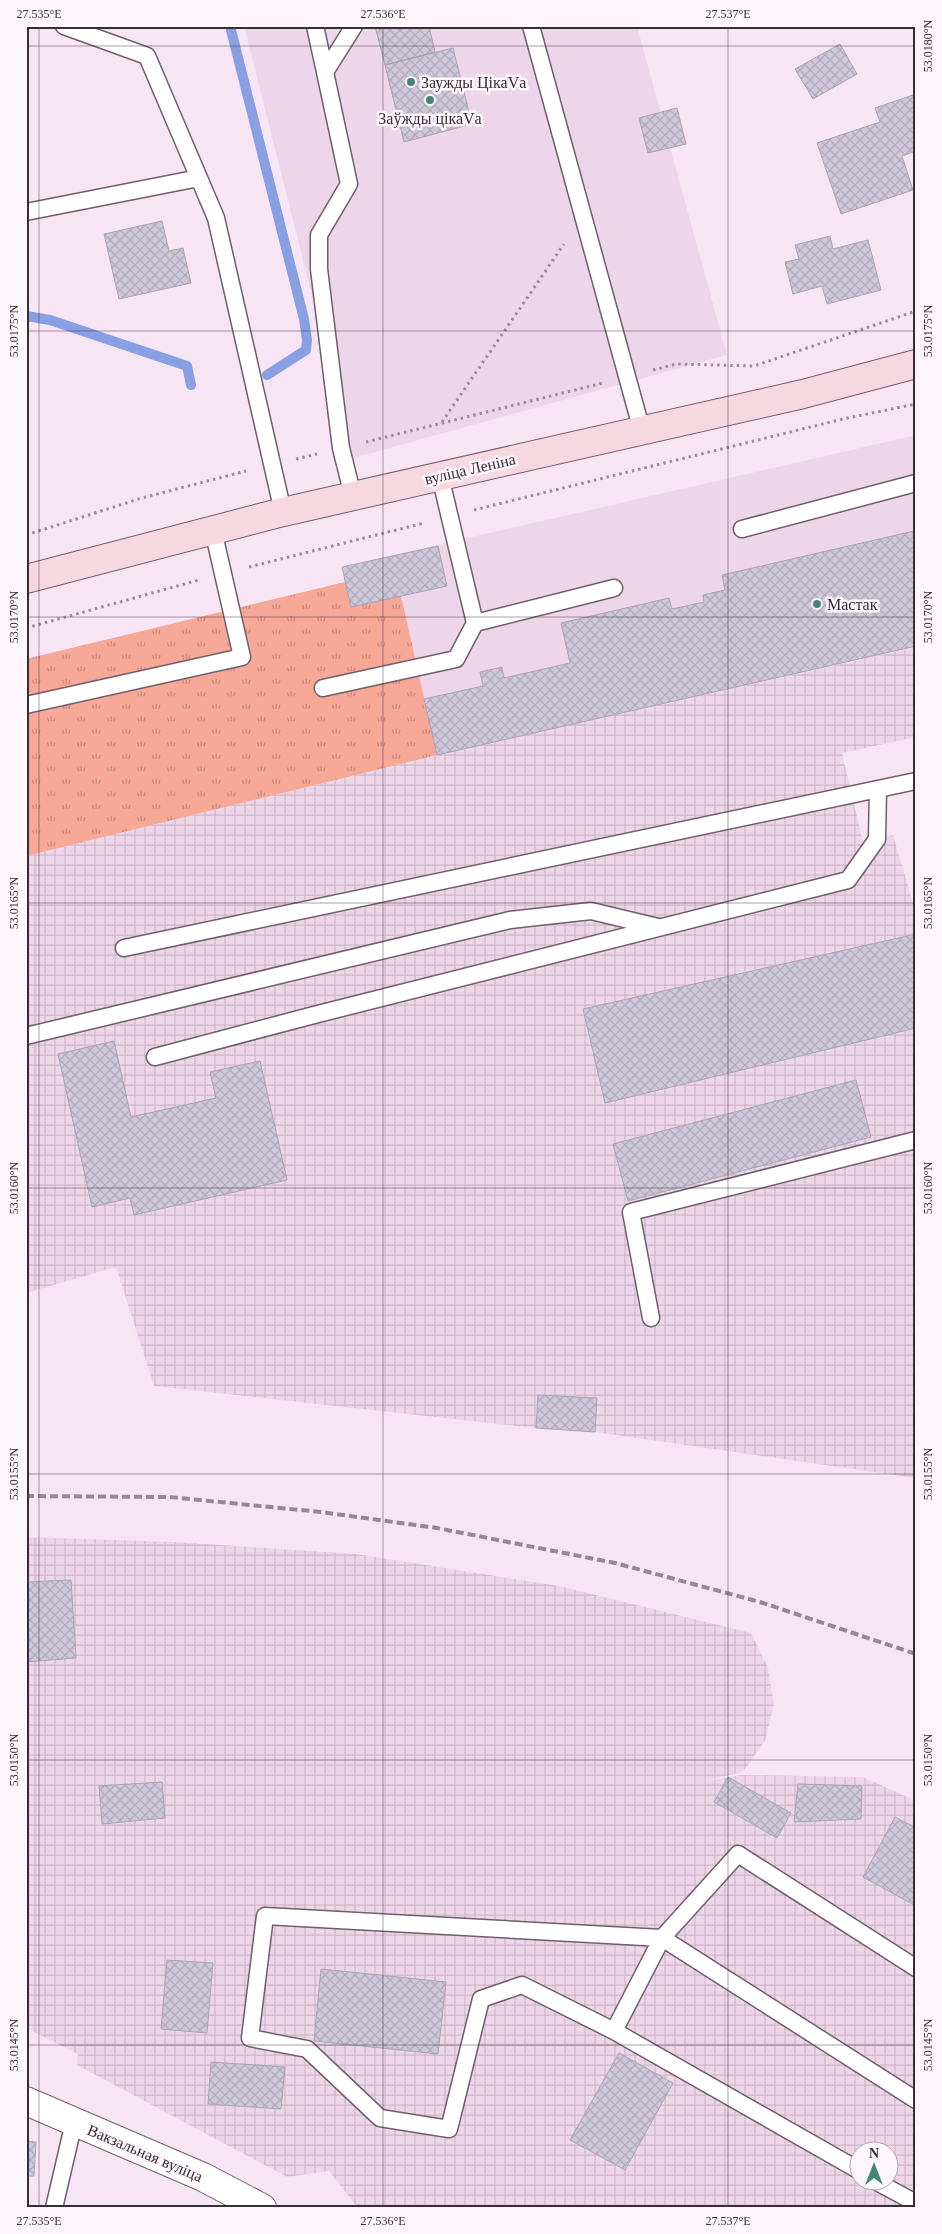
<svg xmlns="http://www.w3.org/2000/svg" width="942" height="2234" viewBox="0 0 942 2234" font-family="'Times New Roman',serif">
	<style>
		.built { fill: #eed6ea }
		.industrial { fill: url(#industrial-grid); fill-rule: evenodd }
		.grass { fill: url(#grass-tufts) }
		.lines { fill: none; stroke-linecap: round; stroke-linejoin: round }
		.stream { stroke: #889fe4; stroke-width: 10 }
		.building { fill: url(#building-cross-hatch); stroke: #aaa4b7 }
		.lane-casing { stroke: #6f5f6c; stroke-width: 19 }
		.street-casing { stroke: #6f5f6c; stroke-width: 30 }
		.secondary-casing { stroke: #6f5f6c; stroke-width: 30 }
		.path { stroke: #9a8d98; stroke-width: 3; stroke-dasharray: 2.5 4; stroke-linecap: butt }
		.lane { stroke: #fff; stroke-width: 16 }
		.street { stroke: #fff; stroke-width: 28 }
		.secondary { stroke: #f7d8e1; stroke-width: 28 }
		.rail { stroke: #958892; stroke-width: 4; stroke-dasharray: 8 4; stroke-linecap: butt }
		.ticks { fill: none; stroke: #352e34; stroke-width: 1; stroke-opacity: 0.45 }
		.poi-dot { fill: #448677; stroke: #fef6fc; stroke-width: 2 }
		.labels { text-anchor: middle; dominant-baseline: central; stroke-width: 5; stroke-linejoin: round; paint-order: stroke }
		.poi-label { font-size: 16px; fill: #352e34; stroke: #fef6fc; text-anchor: start }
		.street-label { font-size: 16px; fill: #352e34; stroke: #fef6fc }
		.neatline { fill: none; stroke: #352e34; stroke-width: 2 }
		.ticks-label { font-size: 12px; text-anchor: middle; fill: #352e34 }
	</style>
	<defs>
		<pattern id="industrial-grid" width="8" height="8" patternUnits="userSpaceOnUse" patternTransform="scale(1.25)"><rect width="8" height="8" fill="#eed6ea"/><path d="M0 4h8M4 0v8" fill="none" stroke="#cdb8c9"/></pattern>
		<pattern id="grass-tufts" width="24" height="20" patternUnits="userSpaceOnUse" patternTransform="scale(1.25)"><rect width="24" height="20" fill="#f7a897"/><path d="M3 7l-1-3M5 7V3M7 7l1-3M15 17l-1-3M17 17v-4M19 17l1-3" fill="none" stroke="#c9897c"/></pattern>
		<pattern id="building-cross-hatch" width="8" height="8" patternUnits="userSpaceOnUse" patternTransform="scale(1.25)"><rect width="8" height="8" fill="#cdc7da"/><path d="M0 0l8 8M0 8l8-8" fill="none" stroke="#b1abbc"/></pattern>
	</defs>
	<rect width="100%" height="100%" fill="#f8e5f4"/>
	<path class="built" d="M244,26h393l90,329 -374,103z
		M916,435v212l-479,108 -411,101v-197l319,-77 -3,-15z"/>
	<path class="industrial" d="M916,647v90l-74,16 21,89 30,-7 23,78v565l-321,-46 -59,-4 -382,-42 -38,-119 -90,26v-437l411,-101zM238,1190l-104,24 -1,-1v-1z
		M26,1537l149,5 181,12 203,32 192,47 17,35 6,37 -9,36 -22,31 -38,9 36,-6 122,2 53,24v407h-558l-29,-37 -42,6 -210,-112 1,-11 -52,-26zM860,2152h30v30h-30z"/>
	<path class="grass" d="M345,582l7,25 49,-11 36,159 -411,101v-197z"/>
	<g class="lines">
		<path class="stream" d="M230,26l74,293 3,21 -1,10 -39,25
			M26,316l24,4 137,46 4,19"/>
	</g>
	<path class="building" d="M375,26h54l6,26 -50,13z
		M840,44l17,30 -44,25 -18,-30z
		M453,48l19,76 -68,18 -19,-77z
		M913,95l3,9v47l-14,5 11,34 -72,24 -24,-71 63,-21 -5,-14z
		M677,108l9,36 -38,9 -9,-35z
		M162,221l7,30 14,-3 8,35 -72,16 -15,-65z
		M830,236l3,13 35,-9 13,50 -54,14 -5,-18 -29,8 -8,-32 14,-3 -4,-14z
		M914,531l2,115 -479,109 -13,-56 59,-13 -3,-14 22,-5 2,11 66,-15 -9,-40 108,-25 3,11 32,-7 -1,-7 22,-5 -3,-15z
		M438,546l9,40 -96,21 -9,-40z
		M916,934v94l-311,75 -22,-94z
		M114,1041l17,76 85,-19 -6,-26 50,-11 27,119 -153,35 -4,-17 -38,9 -34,-153z
		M856,1080l15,57 -243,64 -15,-57z
		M538,1395l59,3 -2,34 -59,-4z
		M71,1580l5,78 -50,4v-80z
		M728,1777l63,36 -14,25 -63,-36z
		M162,1782l3,36 -63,6 -3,-38z
		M798,1784l64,2 -1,33 -67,3z
		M895,1817l21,11v78l-53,-29z
		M167,1960l46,3 -6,70 -46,-4z
		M321,1969l125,13 -8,72 -124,-13z
		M619,2053l54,30 -48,87 -55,-30z
		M211,2062l74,5 -4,42 -73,-5z
		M26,2141l10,1 -2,34h-8z"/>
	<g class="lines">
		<defs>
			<path id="lane" d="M64,26l83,30 69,162 67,294
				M315,26l10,46
				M531,26l111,405
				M26,212l173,-34
				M440,476l35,147 139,-35
				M353,496l-12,-48 -22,-179v-34l30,-51 -24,-112 29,-46
				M742,529l174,-46
				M323,688l133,-29 19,-36
				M26,705l216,-48 -29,-127
				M124,948l792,-167
				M26,1036l484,-116 81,-9 67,16
				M155,1057l159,-42 534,-135 29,-41 1,-50
				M651,1318l-20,-106 285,-72
				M614,2031l-92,-46 -41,14 -32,130 -69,-11 -73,-69 -57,-11 15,-122 397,22 76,-84 178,114
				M860,2171l-246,-140 48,-93 254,162
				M877,2182l39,21
				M54,2208l20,-86"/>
			<path id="street" d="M26,2101l177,76 59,31"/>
			<path id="secondary" d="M26,579l257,-67 520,-118 113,-30"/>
		</defs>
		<use href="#lane" class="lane-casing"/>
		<use href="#street" class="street-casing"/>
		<use href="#secondary" class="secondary-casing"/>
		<path class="path" d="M653,370l23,-6 78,2 162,-55
			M442,422l122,-178
			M366,442l237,-59
			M296,459l21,-5
			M474,510l369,-91 73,-15
			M26,535l116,-37 104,-27
			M249,567l175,-44
			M26,628l173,-48"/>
		<use href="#lane" class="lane"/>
		<use href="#street" class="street"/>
		<use href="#secondary" class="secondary"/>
		<path class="rail" d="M26,1496l143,1 152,15 116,16 178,35 145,39 156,52"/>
	</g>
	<path class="ticks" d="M39,26v2182M383,26v2182M728,26v2182M26,46h890M26,331h890M26,617h890M26,903h890M26,1188h890M26,1474h890M26,1760h890M26,2045h890"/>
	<g class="poi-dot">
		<circle cx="411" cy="82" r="5"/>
		<circle cx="430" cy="100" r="5"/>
		<circle cx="817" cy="604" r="5"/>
	</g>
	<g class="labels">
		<g class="poi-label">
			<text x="421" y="82">Заужды ЦікаVа</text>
			<text x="430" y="118" text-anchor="middle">Заўжды цікаVа</text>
			<text x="827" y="604">Мастак</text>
		</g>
		<g class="street-label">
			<text transform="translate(470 469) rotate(-13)">вуліца Леніна</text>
			<text transform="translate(145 2153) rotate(23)">Вакзальная вуліца</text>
		</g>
	</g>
	<rect width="942" height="2234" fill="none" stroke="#fef6fc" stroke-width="55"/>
	<g transform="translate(874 2166)"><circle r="24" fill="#fef6fc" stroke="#aea6ac"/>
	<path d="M0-4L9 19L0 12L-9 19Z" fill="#448677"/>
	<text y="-8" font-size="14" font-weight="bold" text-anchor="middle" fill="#352e34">N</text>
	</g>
	<rect x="28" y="28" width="886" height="2178" class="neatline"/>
	<g class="ticks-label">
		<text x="39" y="18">27.535°E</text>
		<text x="383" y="18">27.536°E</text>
		<text x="728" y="18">27.537°E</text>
		<text transform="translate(928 46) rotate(-90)" y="4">53.0180°N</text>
		<text transform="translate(14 331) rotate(-90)" y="4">53.0175°N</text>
		<text transform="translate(928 331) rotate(-90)" y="4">53.0175°N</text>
		<text transform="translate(14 617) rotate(-90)" y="4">53.0170°N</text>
		<text transform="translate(928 617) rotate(-90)" y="4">53.0170°N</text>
		<text transform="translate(14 903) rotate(-90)" y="4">53.0165°N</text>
		<text transform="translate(928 903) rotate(-90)" y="4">53.0165°N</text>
		<text transform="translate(14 1188) rotate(-90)" y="4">53.0160°N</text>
		<text transform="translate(928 1188) rotate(-90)" y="4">53.0160°N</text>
		<text transform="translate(14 1474) rotate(-90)" y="4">53.0155°N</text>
		<text transform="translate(928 1474) rotate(-90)" y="4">53.0155°N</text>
		<text transform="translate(14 1760) rotate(-90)" y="4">53.0150°N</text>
		<text transform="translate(928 1760) rotate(-90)" y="4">53.0150°N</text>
		<text transform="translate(14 2045) rotate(-90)" y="4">53.0145°N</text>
		<text transform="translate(928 2045) rotate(-90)" y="4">53.0145°N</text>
		<text x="39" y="2225">27.535°E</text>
		<text x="383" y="2225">27.536°E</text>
		<text x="728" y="2225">27.537°E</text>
	</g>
</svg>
